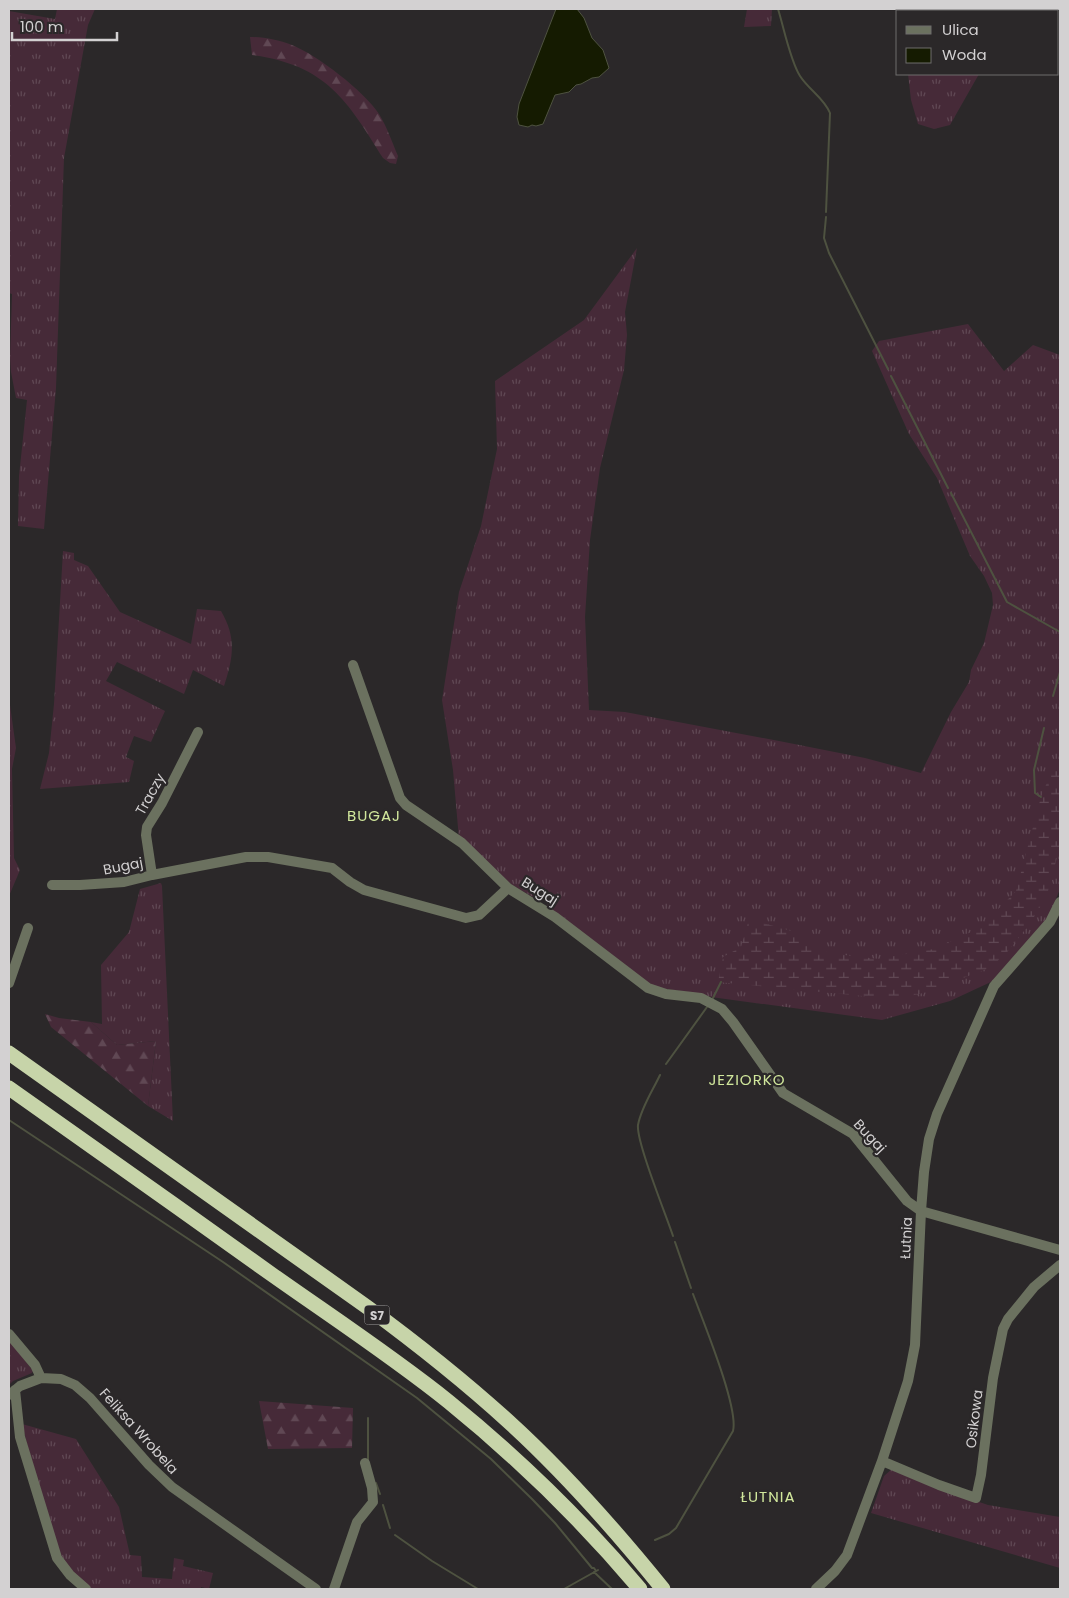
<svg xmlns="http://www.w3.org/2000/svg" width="1069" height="1598" viewBox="0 0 1069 1598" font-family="Poppins,sans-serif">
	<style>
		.grass { fill: url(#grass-tufts) }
		.forest { fill: url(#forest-firs) }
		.wetland { fill: url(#wetland-marsh) }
		.water { fill: #151b01; stroke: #4e5240 }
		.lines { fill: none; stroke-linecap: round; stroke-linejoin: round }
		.stream { stroke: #4e5240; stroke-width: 2 }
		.minor { stroke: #6b715f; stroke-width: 10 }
		.highway { stroke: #c7d4a9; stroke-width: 15 }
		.labels { text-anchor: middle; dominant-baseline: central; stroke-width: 4.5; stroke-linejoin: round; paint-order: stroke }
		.shield { fill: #2b2829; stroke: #a19e9f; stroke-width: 1 }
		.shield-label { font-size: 12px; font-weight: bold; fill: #d3d1d2 }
		.street-label { font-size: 14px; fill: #d3d1d2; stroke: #2b2829 }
		.neighbourhood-label { font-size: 15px; letter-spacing: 1px; fill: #d1e79c; stroke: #2b2829 }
	</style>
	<defs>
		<pattern id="grass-tufts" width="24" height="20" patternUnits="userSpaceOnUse" patternTransform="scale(1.25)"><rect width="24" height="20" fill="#462a38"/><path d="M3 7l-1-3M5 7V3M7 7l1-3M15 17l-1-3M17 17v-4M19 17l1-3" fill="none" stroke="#604854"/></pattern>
		<pattern id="forest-firs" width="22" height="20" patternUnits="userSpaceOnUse" patternTransform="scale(1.25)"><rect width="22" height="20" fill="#462a38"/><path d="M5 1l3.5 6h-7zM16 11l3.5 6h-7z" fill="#604854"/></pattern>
		<pattern id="wetland-marsh" width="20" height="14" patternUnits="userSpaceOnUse" patternTransform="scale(1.25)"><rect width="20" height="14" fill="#462a38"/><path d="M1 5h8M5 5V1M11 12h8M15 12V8" fill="none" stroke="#604854"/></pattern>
	</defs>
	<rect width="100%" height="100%" fill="#2b2829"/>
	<path class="grass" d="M57,9h38l-7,16 -24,133 -8,230 -12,141 -26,-3 1,-50 8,-76 -11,-2 -5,-26 -1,-14 2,-64 -3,-1v-282l46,8z
		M747,9h25l-1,17 -27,1z
		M901,9h109l5,2h-114z
		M908,74h71l-29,51 -16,4 -16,-5 -7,-24z
		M637,248l-12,64 2,23 -3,35 -24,98 -10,72 -5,77 4,93 36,2 154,29 86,17 56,15 30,-61 18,-30 2,-12 13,-27 9,-38 -1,-12 -8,-17 -14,-20 -33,-78 -28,-44 -37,-83 7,-10 89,-17 36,47 29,-26 27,10v534l-10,24 -8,13 -49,55 -43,20 -68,19 -171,-23c-21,-7 -41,-5 -63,-12l-102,-78 6,-10 -9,-6 -10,6 -21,-12 -53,-46 -6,-69 -11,-70 17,-108 22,-66 16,-77 -2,-68 89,-61z
		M63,551l11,2v7l14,6 32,46 71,32 6,-35 24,2c16,27 12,47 3,75l-31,-16 -9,24 -67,-32 -11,19 59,30 -14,31 -17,-6 -8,21 8,4 -5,21 -89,7 9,-36 5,-49z
		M9,698l7,50 -4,21 2,89 6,12 -11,26z
		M161,883l1,3 11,235 -25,-15 8,-65 -39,4 -26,-23 11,2 -1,-59 28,-33 11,-43z
		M9,1339l24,32 -1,2 -19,8 -4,4z
		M22,1424l54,15 43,68 11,48 11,1 1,21 30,2 2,-21 10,2 -1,6 30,7 -4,16 -8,-2v2h-111l-26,-25 -21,-57z
		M892,1469l55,22 41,14 72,12v51l-189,-55 13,-37z"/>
	<path class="forest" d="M250,37c15,0 28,3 42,8 25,10 72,46 87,69 8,13 13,28 19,42l-2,8 -6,-1 -7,-5c-36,-58 -57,-93 -131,-103z
		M45,1014l14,4 32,4 26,23 39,-4 -8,65 -97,-79z
		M259,1401l94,7 -1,40 -84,1z"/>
	<path class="wetland" d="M1053,768l7,5v73l-13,49 -16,27 -27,34 -17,13 -67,25 -27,5 -175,-17 5,-25 18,-10 8,-28 43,12 36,22 50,6 56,-10 46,-21 36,-37 25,-94z"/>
	<path class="water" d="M556,9h21l7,9 8,20 11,12 6,18 -10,9 -7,1 -11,6 -5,1 -7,7 -14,3 -12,29 -7,2 -4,-1 -4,2 -9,-2 -2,-8 2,-13z"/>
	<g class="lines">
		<path class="stream" d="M778,9c6,19 12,51 22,67 9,14 24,22 30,37l-4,99
			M826,217l-2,21 5,15 59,116
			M891,376l57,112
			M951,493l56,109 53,30
			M1053,696l7,-24
			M1041,797l-6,-4 -1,-23 10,-42
			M713,998l8,-16
			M666,1064l41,-57
			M660,1075c-7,15 -19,33 -22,50 -2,16 28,90 35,111
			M9,1120l214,142 194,136 74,61 41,40 23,24 37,45h2l2,3
			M675,1242l16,46
			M368,1461v-43
			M376,1483l4,11
			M383,1505l7,23
			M395,1535l37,26 46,28
			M655,1540l14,-6 7,-6 57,-97c6,-23 -30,-110 -40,-137
			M594,1572l18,17
			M564,1589l34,-19"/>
		<path class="minor" d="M353,665l47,133 6,7 56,38 46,45
			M152,875l-6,-40 1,-8 15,-24 36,-71
			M52,885h28l44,-3 28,-7 94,-18h22l64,11 18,14 14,8 102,28 13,-3 29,-27 47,29 93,71 18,6 35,4 21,11 11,13 50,71 70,41 54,67 14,10 139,39
			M9,983l19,-55
			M9,1334l26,31 6,13
			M15,1390l5,47 37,121 13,17 16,14
			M9,1395l11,-9 21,-8 20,1 14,6 15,13 59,67 23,22 144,102
			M882,1461l57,24 37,13 5,-23 12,-97 10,-49 5,-10 26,-32 26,-22
			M334,1589l23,-67 16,-20 -1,-14 -7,-25
			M816,1589l19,-18 12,-16 35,-94 26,-80 7,-36 6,-134 3,-39 5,-33 8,-25 57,-128 56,-64 10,-20"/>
		<path class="highway" d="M9,1053l358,254c49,36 97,74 142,115 56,51 107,109 154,167
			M9,1088c88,62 177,125 265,188 58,41 119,81 175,126 69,56 133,118 191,187"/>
	</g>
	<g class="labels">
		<rect class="shield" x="364.5" y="1305.5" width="25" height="19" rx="4"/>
		<g class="shield-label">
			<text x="377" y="1315">S7</text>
		</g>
		<g class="street-label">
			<text transform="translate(150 794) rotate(-61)">Traczy</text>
			<text transform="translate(123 866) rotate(-11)">Bugaj</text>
			<text transform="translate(540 891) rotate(32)">Bugaj</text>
			<text transform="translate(870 1136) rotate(47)">Bugaj</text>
			<text transform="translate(906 1238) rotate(-87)">Łutnia</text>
			<text transform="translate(974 1419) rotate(-83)">Osikowa</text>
			<text transform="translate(139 1431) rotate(48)">Feliksa Wrobela</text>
		</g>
		<g class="neighbourhood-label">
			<text x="374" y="815">BUGAJ</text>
			<text x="747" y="1079">JEZIORKO</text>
			<text x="768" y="1496">ŁUTNIA</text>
		</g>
	</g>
	<rect width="1069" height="1598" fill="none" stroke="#d3d1d2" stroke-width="20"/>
	<rect x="896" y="10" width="162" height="65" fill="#2b2829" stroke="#6e6c6d"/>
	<rect x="906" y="26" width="25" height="8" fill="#6b715f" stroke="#6e6c6d"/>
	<text x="942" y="35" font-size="15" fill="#d3d1d2">Ulica</text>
	<rect x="906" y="48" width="25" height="15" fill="#151b01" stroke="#6e6c6d"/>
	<text x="942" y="60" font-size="15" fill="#d3d1d2">Woda</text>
	<path d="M12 32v8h105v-8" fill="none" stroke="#d3d1d2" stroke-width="2.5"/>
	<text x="20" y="32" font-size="15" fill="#d3d1d2" stroke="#2b2829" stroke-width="4" paint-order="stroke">100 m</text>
</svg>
